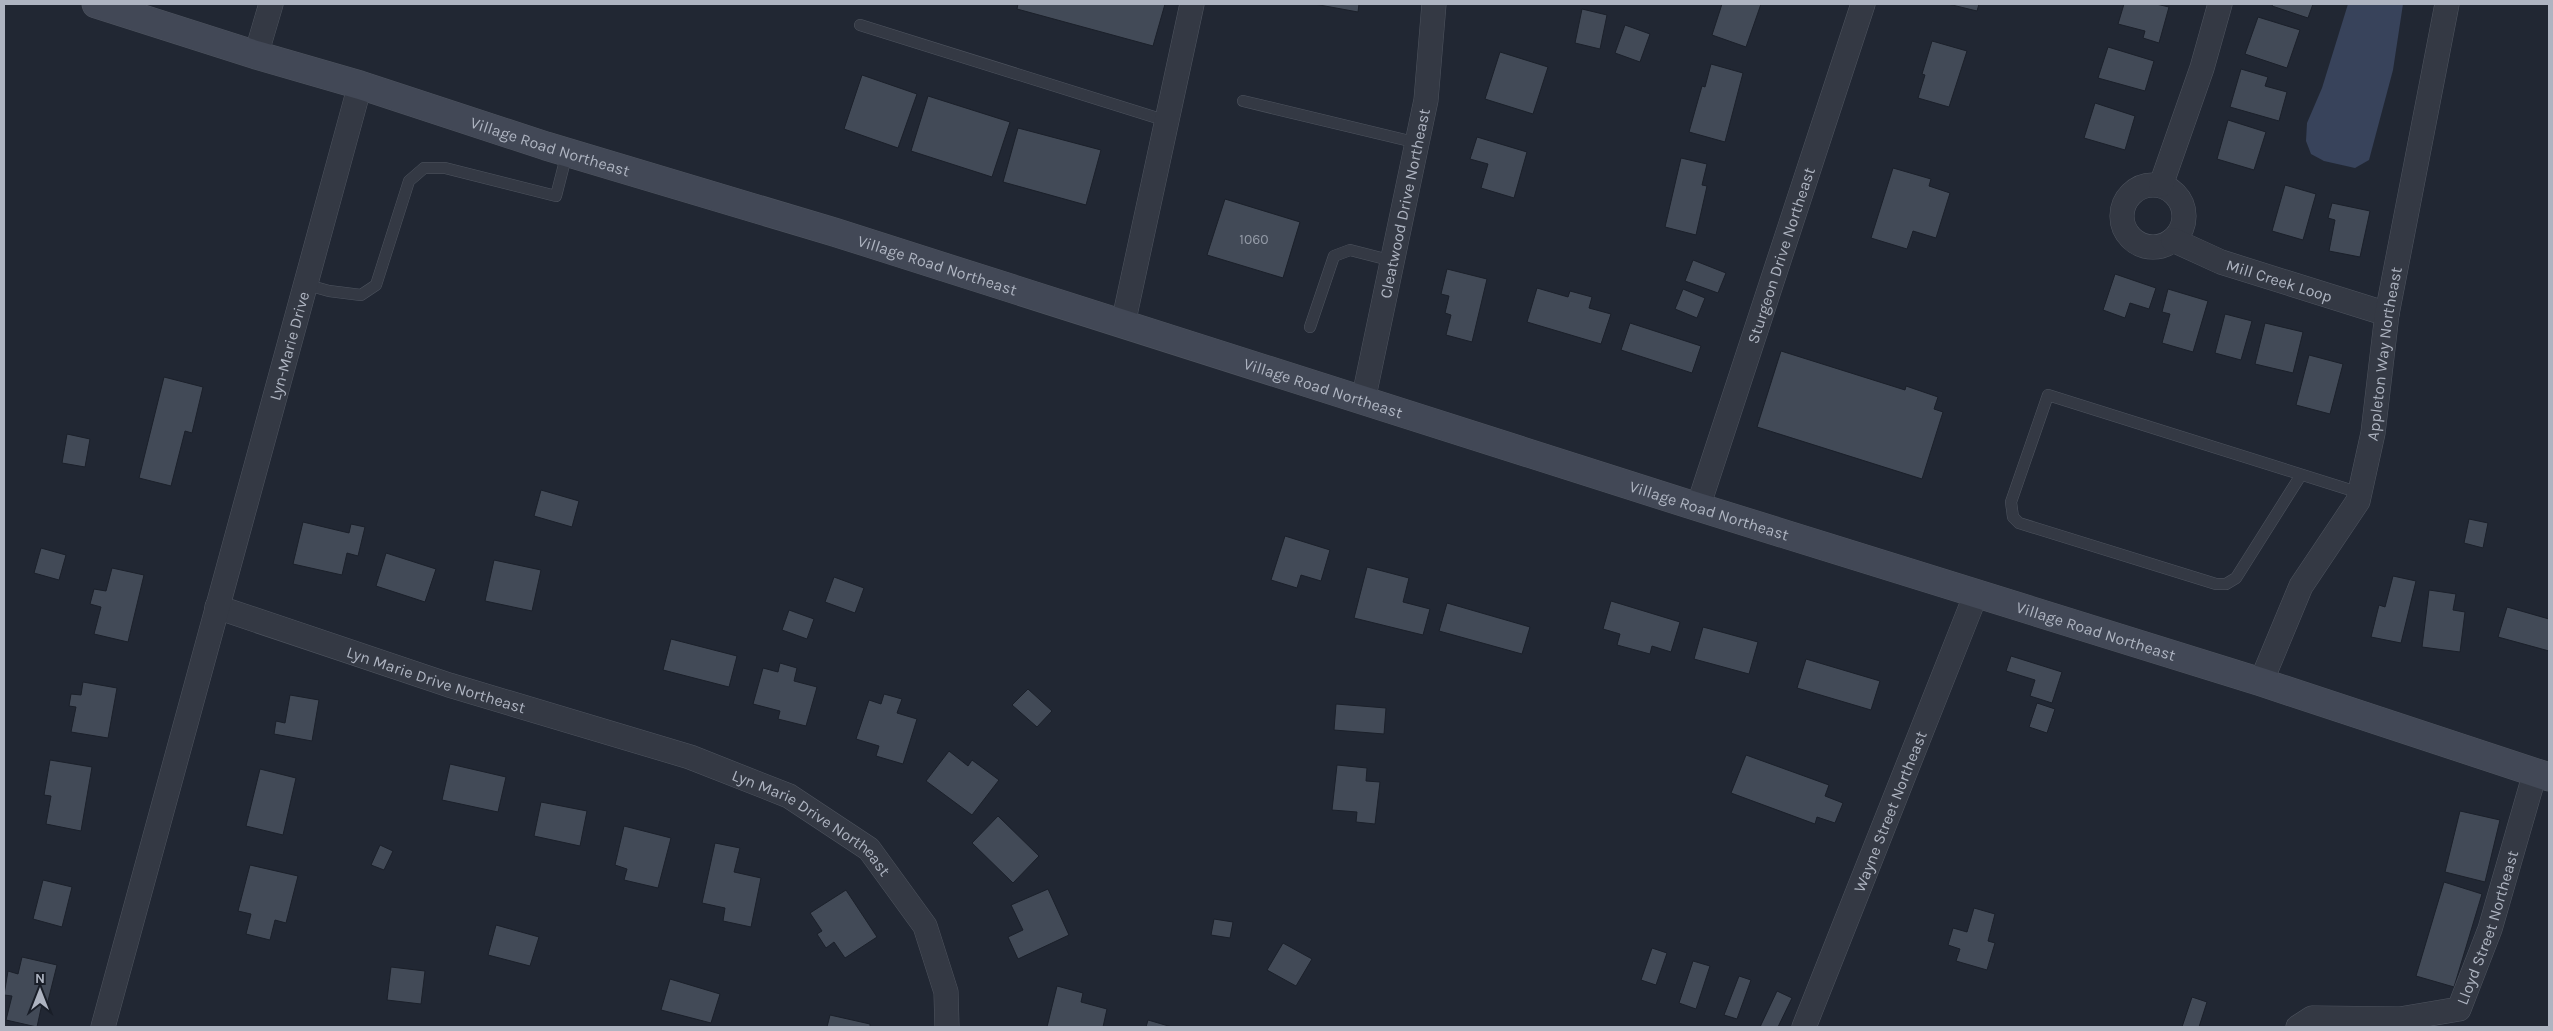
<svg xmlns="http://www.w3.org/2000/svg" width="2553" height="1031" viewBox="0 0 2553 1031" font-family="Karla,sans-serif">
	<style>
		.water { fill: #38435b }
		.building { fill: #424a57; stroke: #1b202a }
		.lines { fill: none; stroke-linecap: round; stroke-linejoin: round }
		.lane-casing { stroke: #4e545f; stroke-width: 12 }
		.street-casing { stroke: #4e545f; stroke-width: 25 }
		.secondary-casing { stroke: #4e545f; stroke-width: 29 }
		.lane { stroke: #343944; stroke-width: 11 }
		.street { stroke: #343944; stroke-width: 24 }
		.secondary { stroke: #424856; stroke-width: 28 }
		.labels { text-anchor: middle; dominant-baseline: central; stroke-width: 4; stroke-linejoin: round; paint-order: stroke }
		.number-label { font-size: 14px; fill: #939aa6 }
		.street-label { font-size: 16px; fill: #aeb4c1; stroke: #191e28 }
	</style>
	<rect width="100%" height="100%" fill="#212733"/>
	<path class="water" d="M2348,4h55l-10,66 -24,90 -14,8 -31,-7 -13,-7 -5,-13 1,-18 15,-35z"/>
	<path class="building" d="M1018,4h147l-12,42 -136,-37z
		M1314,4h45l-1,8z
		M1722,4h39l-15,43 -34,-12z
		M1948,4h31l-2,7z
		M2124,4h32l13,3 -10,36 -16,-5 2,-7 -27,-7z
		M2273,4h40l-5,14 -36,-12z
		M1582,9l25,6 -7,34 -25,-6z
		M2258,17l42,13 -13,38 -42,-14z
		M1625,25l25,9 -10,28 -25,-9z
		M1932,41l35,10 -18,56 -31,-9 7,-23 -3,-1z
		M2108,47l46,14 -9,30 -47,-13z
		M1500,52l48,15 -15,47 -48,-15z
		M1711,64l32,9 -18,69 -36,-10 13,-46 3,1z
		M2241,69l27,8 -3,9 22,6 -8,29 -49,-14z
		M862,75l55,19 -19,54 -54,-19z
		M928,96l82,26 -18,55 -81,-26z
		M2095,103l40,13 -10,34 -41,-12z
		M2228,120l38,12 -12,38 -37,-11z
		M1018,128l83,22 -15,55 -83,-23z
		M1477,137l50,15 -13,46 -33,-10 7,-24 -18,-5z
		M1681,158l26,6 -5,21 5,1 -11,49 -31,-8z
		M1893,168l38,11 -2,7 21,7 -14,45 -23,-7 -6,18 -36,-11z
		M2285,185l31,9 -13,46 -31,-9z
		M1225,199l75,23 -17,56 -76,-23z
		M2332,203l38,8 -10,46 -31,-6 6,-31 -7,-2z
		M1693,260l33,13 -8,20 -33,-12z
		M1447,269l40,10 -15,63 -26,-7 5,-20 -6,-2 4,-17 -8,-2z
		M2115,274l41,14 -7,21 -19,-6 -5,15 -22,-8z
		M1537,288l31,9 2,-6 22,6 -3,11 22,6 -10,30 -74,-22z
		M1683,289l22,9 -8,20 -22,-9z
		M2168,289l40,12 -15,51 -31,-9 8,-29 -8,-2z
		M2225,314l27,7 -11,39 -26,-7z
		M1630,323l71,23 -9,27 -71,-23z
		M2265,323l38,9 -10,41 -38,-9z
		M1781,351l124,39 1,-4 32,11 -4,12 9,3 -21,67 -165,-52z
		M2309,355l34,9 -13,50 -34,-9z
		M164,377l39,10 -11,46 -7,-2 -14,55 -32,-8z
		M67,434l23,5 -5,28 -23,-4z
		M541,490l38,11 -7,26 -38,-11z
		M2469,519l19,4 -5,25 -19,-5z
		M303,522l46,11 2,-9 14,3 -7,29 -11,-3 -5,22 -49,-11z
		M1285,536l45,14 -9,31 -20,-6 -4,13 -26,-8z
		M41,548l25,7 -7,25 -25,-7z
		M386,553l50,16 -11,33 -49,-16z
		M494,560l47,10 -9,41 -47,-10z
		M1367,567l42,11 -6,24 27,7 -7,26 -69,-17z
		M112,568l32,7 -16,67 -34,-8 7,-27 -11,-3 4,-15 12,2z
		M2393,576l23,5 -15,62 -30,-6 8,-32 6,2z
		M834,577l30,11 -9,25 -30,-11z
		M2429,590l27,4 -3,16 12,2 -5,40 -38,-5z
		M1611,601l69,21 -9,30 -19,-6 -2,8 -33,-9 3,-11 -17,-5z
		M1447,603l83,24 -8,27 -83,-23z
		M2507,607l42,12v32l-51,-14z
		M789,610l25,9 -7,20 -25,-9z
		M1703,627l55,15 -9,32 -55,-15z
		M671,639l66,17 -8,31 -66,-17z
		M2011,656l51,16 -10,31 -22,-7 5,-16 -29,-9z
		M1806,659l74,22 -9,29 -74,-22z
		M780,663l17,5 -3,13 23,6 -11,39 -28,-7 2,-8 -27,-7 10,-36 15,4z
		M83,682l34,6 -9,50 -37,-6 5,-25 -7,-1 2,-12 10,1z
		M1028,689l24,22 -15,16 -25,-22z
		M884,694l18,5 -5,14 20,6 -14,45 -27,-8 3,-10 -23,-7 13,-39 12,4z
		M290,695l29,5 -7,41 -38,-7 2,-13 9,2z
		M2037,703l18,6 -8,24 -18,-6z
		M1336,704l50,4 -2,26 -50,-4z
		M949,751l19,15 4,-6 27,20 -27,35 -46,-34z
		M1746,755l83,30 -4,11 18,7 -8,20 -18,-6 -2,7 -84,-31z
		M50,760l42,7 -11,64 -35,-7 5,-28 -7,-1z
		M450,764l56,13 -8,35 -56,-12z
		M1337,765l30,3 -1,13 14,1 -5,42 -19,-2 1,-10 -25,-2z
		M260,769l36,9 -13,57 -37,-9z
		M541,802l46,9 -7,35 -46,-10z
		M2460,811l40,9 -15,62 -40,-10z
		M998,816l41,40 -26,27 -41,-40z
		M624,826l47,12 -13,50 -34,-8 3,-11 -12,-4z
		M715,843l25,5 -6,24 27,6 -10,49 -28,-6 2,-13 -23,-5z
		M380,845l13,6 -9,19 -13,-5z
		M250,865l48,11 -12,47 -11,-3 -5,20 -24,-6 5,-20 -13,-3z
		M43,880l29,7 -10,40 -29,-8z
		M2444,882l38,12 -28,93 -38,-11z
		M1048,889l21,46 -51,24 -10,-22 15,-7 -12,-25z
		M846,890l31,47 -32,21 -11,-16 -8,6 -9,-14 5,-3 -12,-18z
		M1974,908l21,6 -7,27 7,2 -8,27 -31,-9 4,-12 -12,-4 5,-17 14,4z
		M1214,919l19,3 -3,16 -19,-3z
		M496,925l43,12 -9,29 -42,-11z
		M1283,943l29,16 -16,27 -29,-16z
		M1652,948l15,5 -11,32 -15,-5z
		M22,957l35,8 -10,40 -5,-1 -5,23 -31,-7 6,-24 -8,-1 4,-24 10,3z
		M1693,961l17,5 -14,43 -17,-6z
		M391,967l34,4 -4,33 -34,-4z
		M1739,976l12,4 -14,39 -13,-4z
		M670,979l50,15 -9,29 -50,-13z
		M1057,986l26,7 -2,9 26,7 -4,18h-56z
		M1777,991l15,7 -14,29h-18z
		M2192,997l15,5 -8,25h-17z
		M830,1015l40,9v3h-43z
		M1148,1020l24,7h-26z"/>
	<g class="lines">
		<defs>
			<path id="lane" d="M860,25l307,96
				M1243,101l175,42
				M304,284l25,7 32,4 15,-10 33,-104 15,-13h21l111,28 11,-43
				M1310,327l24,-71 16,-6 43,11
				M2301,475l-65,103 -10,6h-10l-197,-61 -6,-6 -2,-15 37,-107 312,98"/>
			<g id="street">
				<path d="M256,55l15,-51"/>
				<circle cx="2153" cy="216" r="31"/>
				<path d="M2161,185l41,-117 18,-64"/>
				<path id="s1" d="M2173,240l48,22 166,52"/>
				<path d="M1123,324l69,-320"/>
				<path id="s2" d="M1363,401l63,-301 8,-96"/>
				<path id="s3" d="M1698,507l165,-503"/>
				<path id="s4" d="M217,607l232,78 241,72 99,39 80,53 56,77 21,66 1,35"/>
				<path id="s5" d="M2261,682l40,-96 57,-85 15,-68 14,-119 60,-310"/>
				<path id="s6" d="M103,1027l257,-942"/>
				<path id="s7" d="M1804,1027l172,-433"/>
				<path id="s8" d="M2298,1027l14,-9 88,1 59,-10 31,-80 45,-156"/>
			</g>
			<g id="secondary">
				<path id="s9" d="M96,4l160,51 104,30 186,61 288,86 864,275 563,175 288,95"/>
			</g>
		</defs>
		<use href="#lane" class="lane-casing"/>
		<use href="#street" class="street-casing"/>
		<use href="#secondary" class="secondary-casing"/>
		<use href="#lane" class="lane"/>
		<use href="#street" class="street"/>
		<use href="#secondary" class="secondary"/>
	</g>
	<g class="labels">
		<g class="number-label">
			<text x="1254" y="239">1060</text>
		</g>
		<g class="street-label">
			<text stroke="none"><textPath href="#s9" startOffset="476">Village Road Northeast</textPath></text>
			<text stroke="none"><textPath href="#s2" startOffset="202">Cleatwood Drive Northeast</textPath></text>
			<text stroke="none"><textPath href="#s3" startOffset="265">Sturgeon Drive Northeast</textPath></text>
			<text stroke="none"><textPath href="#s9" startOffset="881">Village Road Northeast</textPath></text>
			<text stroke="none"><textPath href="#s1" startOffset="114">Mill Creek Loop</textPath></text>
			<text stroke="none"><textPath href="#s6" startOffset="706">Lyn-Marie Drive</textPath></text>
			<text stroke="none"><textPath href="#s5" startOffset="356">Appleton Way Northeast</textPath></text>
			<text stroke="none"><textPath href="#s9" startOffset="1286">Village Road Northeast</textPath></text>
			<text stroke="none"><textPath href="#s9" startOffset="1691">Village Road Northeast</textPath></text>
			<text stroke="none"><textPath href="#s9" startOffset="2096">Village Road Northeast</textPath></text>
			<text stroke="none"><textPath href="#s4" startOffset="231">Lyn Marie Drive Northeast</textPath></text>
			<text stroke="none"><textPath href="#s7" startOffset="232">Wayne Street Northeast</textPath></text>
			<text stroke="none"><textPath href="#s4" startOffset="636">Lyn Marie Drive Northeast</textPath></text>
			<text stroke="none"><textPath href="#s8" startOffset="251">Lloyd Street Northeast</textPath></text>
		</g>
	</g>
	<rect width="2553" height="1031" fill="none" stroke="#aeb4c1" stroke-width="10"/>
	<g transform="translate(40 991)" stroke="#191e28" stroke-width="4" paint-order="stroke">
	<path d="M0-4L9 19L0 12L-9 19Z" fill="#aeb4c1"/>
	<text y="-8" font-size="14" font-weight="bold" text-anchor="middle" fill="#aeb4c1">N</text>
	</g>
</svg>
